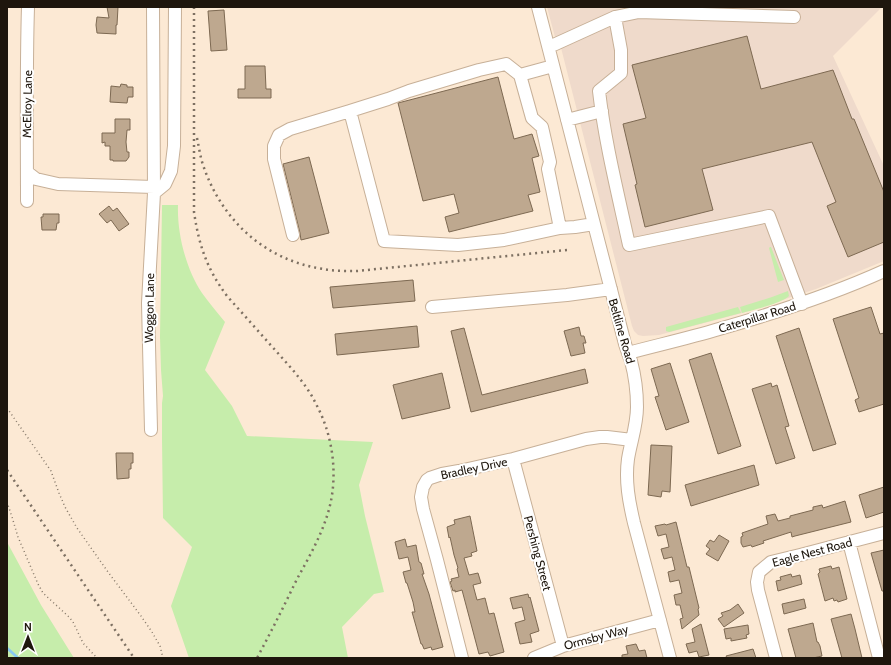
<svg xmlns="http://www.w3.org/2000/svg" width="891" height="665" viewBox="0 0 891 665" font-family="Cabin,sans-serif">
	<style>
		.commercial { fill: #efdacb }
		.green { fill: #c6edab }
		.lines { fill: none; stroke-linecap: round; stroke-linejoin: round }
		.stream { stroke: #88c9f3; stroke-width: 2.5 }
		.building { fill: #bea88f; stroke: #7d6952 }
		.minor-casing { stroke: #c7b098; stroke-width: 14 }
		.path { stroke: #877a6b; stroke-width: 1.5; stroke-dasharray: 1 3; stroke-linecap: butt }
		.minor { stroke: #fff; stroke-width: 12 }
		.rail { stroke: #7d7062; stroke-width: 2.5; stroke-dasharray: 2 4; stroke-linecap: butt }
		.labels { text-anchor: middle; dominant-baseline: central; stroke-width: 4; stroke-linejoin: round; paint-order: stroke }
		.street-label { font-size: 12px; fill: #1e160d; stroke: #fff }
	</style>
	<rect width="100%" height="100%" fill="#fce9d4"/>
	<path class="commercial" d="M547,7h335l-49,49 51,110v95l-68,28 -74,24 -83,22 -16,1 -5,-1 -4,-4 -2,-5 -73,-286 -3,1z"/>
	<path class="green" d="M162,205h16c-1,29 8,64 24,88 7,10 15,19 23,29l-20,48 27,36 15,30 126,6 -14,43 6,31 19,76 -10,2 -32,33 6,31h-159l-18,-52 21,-59 -29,-29 -1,-79v-36l1,-7 -2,-26 -1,-33z
		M770,247h1l13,33 -6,2 -9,-34z
		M788,291l1,5c-6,7 -36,14 -47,17l-2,-6 32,-10z
		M738,307l3,6 -72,19 -3,-1v-4z
		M7,542l34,63 33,53h-67z"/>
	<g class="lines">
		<path class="stream" d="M7,648l11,10"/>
	</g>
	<path class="building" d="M107,7h11l-1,18h-1v9l-19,-1 -1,-8 1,-8 12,1z
		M224,10l3,40 -16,1 -3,-40z
		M747,36l14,53 72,-19 19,49h2l30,73v50l-36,15 -21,-51 9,-4 -24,-60 -110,27 11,41 -68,17 -10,-42 2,-1 -14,-60 23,-6 -14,-53z
		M245,66h20l1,23h5v9h-33v-9h7z
		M498,77l16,62 18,-5 7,22 -7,2 8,34 -12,3 5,16 -84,21 -4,-15 14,-4 -5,-19 -31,7 -25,-98z
		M121,84l6,1v2h6v10h-5l-1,6 -17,-1 1,-16 9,1z
		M115,119h15v11h-3l-1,12 1,10h2v5l-3,4h-13v-1h-3v-14h-5v-4l-3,1v-10h13z
		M309,157l20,76 -28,7 -1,-7 -17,-69z
		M109,206l4,5 4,-3 12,16 -10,7 -8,-11 -4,3 -8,-9z
		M43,214h16v9h-2l-1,7h-14l-1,-13h2z
		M413,280l2,21 -82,7 -3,-21z
		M871,307l9,27 4,-1v71l-25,8 -4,-12 4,-2 -26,-79z
		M417,326l2,21 -82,8 -2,-21z
		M579,327l2,9h3l2,7h-3l2,10 -14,3 -7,-25z
		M464,328l18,67 103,-26 3,14 -117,29 -20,-81z
		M799,328l37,116 -23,7 -37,-115z
		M711,353l30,93 -23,8 -29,-94z
		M670,363l19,59 -23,8 -11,-33 4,-1 -8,-27z
		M442,373l8,35 -48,11 -9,-34z
		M771,383l1,4 5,-2 12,41 -4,1 10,31 -19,6 -24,-75z
		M651,445l21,1 -2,46 -8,-1 -1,6 -13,-2z
		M116,453h17v10h-2v6h-2v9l-12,1z
		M754,465l5,20 -68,21 -6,-21z
		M884,487v25l-18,6 -7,-23z
		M845,501l6,21 -56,14 -3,1 -1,-5 -28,9 1,2 -12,4 -1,-2 -8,2 -2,-4v-6l2,-1 -1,-3 26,-9 -2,-8 9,-2 3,7 12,-3v-2l23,-6v-3l9,-2 1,3z
		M470,516l7,35 -6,2 1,3 -8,2 5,17 9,-2 3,10 -8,2 4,15 8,-2 4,16 5,-1 10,39 -14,4 -2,-4 -9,2 -17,-64 -7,2v-2l-2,1 -3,-9 2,-1 -1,-2 8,-2 -2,-8 1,-1 -4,-13 -4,-18 -1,1 -2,-11 8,-3 -1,-4z
		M676,522l11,45h2l10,41 -1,1 1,6 -17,14 -2,-10 3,-1 -3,-13h-4l-2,-10 8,-2 -3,-13 -9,2 -2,-10 7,-2 -3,-13 -8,2 -3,-10 8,-2 -3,-13 -8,2 -3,-10 10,-2 1,1z
		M719,535l10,6 -11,20 -12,-7 4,-5 -4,-3 4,-6 4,2z
		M405,539l2,8 9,-2 3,17 2,1 3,11h-2l7,20 14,53 -11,3 -1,-3 -7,2 -2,-5h-1l-9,-32h3l-2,-10 -6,-19h-1l-3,-11 8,-2 -3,-13 -9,2 -4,-17z
		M884,550v41h-2l-11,-38z
		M831,566l1,3 7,-2 8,32 -9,3 -1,-2 -3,1 -1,-3 -8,3 -7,-27 2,-2 -1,-3z
		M791,574l1,3 8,-2 2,9 -24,7 -2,-10 5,-1 -1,-3z
		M528,594l1,4 1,-1 9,34 -9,3 2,8 -12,2 -5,-21 10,-3 -3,-13 -9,2 -3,-11z
		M804,599l2,9 -22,6 -2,-10z
		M738,604l6,9 -20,14 -6,-8 5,-3 -2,-3 9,-3z
		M851,614l4,15 7,29h-20l-11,-39z
		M813,623l4,19h1l2,4 2,10 -9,2h-17l-8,-29z
		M701,624l8,31 -10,2 -2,-6 -8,2 -3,-9 9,-2 -3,-13z
		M748,625l1,9 -3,1 1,3 -16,3v-3l-5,1 -2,-10z
		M636,644l3,7 6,-1 2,8h-25v-3l6,-1 -2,-8z
		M753,649l3,9h-29l-1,-2z"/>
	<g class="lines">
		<defs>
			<path id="minor" d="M538,7l87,337c2,6 4,12 6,17 4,15 6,31 6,46 0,18 -6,34 -9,52 -3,22 1,43 6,64l36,135
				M615,17l6,33v23l-22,18c6,52 19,103 30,154l140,-29 33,88
				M549,47l66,-30 24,-5 155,5
				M553,66l-33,9 12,43 10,9 8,35 -2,7 12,59 15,-1 19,-3
				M520,75l-14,-11 -27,6 -70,21 -21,8 -38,12 34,130 74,4 46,-5 56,-12
				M567,120l35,-9
				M27,172l9,7 22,5 96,3
				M154,193l11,-9 6,-13 3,-25 1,-139
				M27,201c0,-64 -1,-129 1,-194
				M293,235l-19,-76v-13l5,-11 11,-6 60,-18
				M432,307l135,-12 44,-6
				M628,353c30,-8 61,-15 91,-24 56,-16 112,-34 165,-58
				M151,430l-3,-127 6,-110 -1,-186
				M513,459l50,187
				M849,542l30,116
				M462,658l-25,-98 -14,-51 -2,-12 2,-10 4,-7 3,-2 12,-4 17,-3 54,-12 73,-20 14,-2h7l25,3
				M534,658l29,-12 97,-26
				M776,658l-18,-68 -1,-8 2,-10 12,-10 29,-7 84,-22"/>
		</defs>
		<use href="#minor" class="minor-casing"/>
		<path class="path" d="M7,408l21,30 23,33 8,22 6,14 12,21 31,44 33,44 11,16 8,14 3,12
			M7,502l5,15 6,20 20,47 5,9 26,24 4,5 10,21 14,15"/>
		<use href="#minor" class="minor"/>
		<path class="rail" d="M194,7v205c5,34 13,57 33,84l65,73c9,11 18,22 24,35 18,33 23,76 11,112 -7,22 -19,43 -30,63 -13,27 -26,53 -40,79
			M197,138c2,9 3,18 6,27 19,56 62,95 120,104 11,2 23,2 34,2l210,-21
			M7,470l127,188"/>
	</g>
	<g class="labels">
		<g class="street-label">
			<text transform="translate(27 104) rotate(-89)">McElroy Lane</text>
			<text transform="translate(149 308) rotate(-89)">Woggon Lane</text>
			<text transform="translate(757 317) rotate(-17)">Caterpillar Road</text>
			<text transform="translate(622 331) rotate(74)">Beltline Road</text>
			<text transform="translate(474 468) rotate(-12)">Bradley Drive</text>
			<text transform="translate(812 552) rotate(-15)">Eagle Nest Road</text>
			<text transform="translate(538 553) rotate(75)">Pershing Street</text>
			<text transform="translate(596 637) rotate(-15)">Ormsby Way</text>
		</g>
	</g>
	<rect width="891" height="665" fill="none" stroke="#1e160d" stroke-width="16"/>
	<g transform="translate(28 637)" stroke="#ffffff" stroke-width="3" paint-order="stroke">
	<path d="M0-3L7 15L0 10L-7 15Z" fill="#1e160d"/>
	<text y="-6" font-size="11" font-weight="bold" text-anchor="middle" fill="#1e160d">N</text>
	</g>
</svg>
